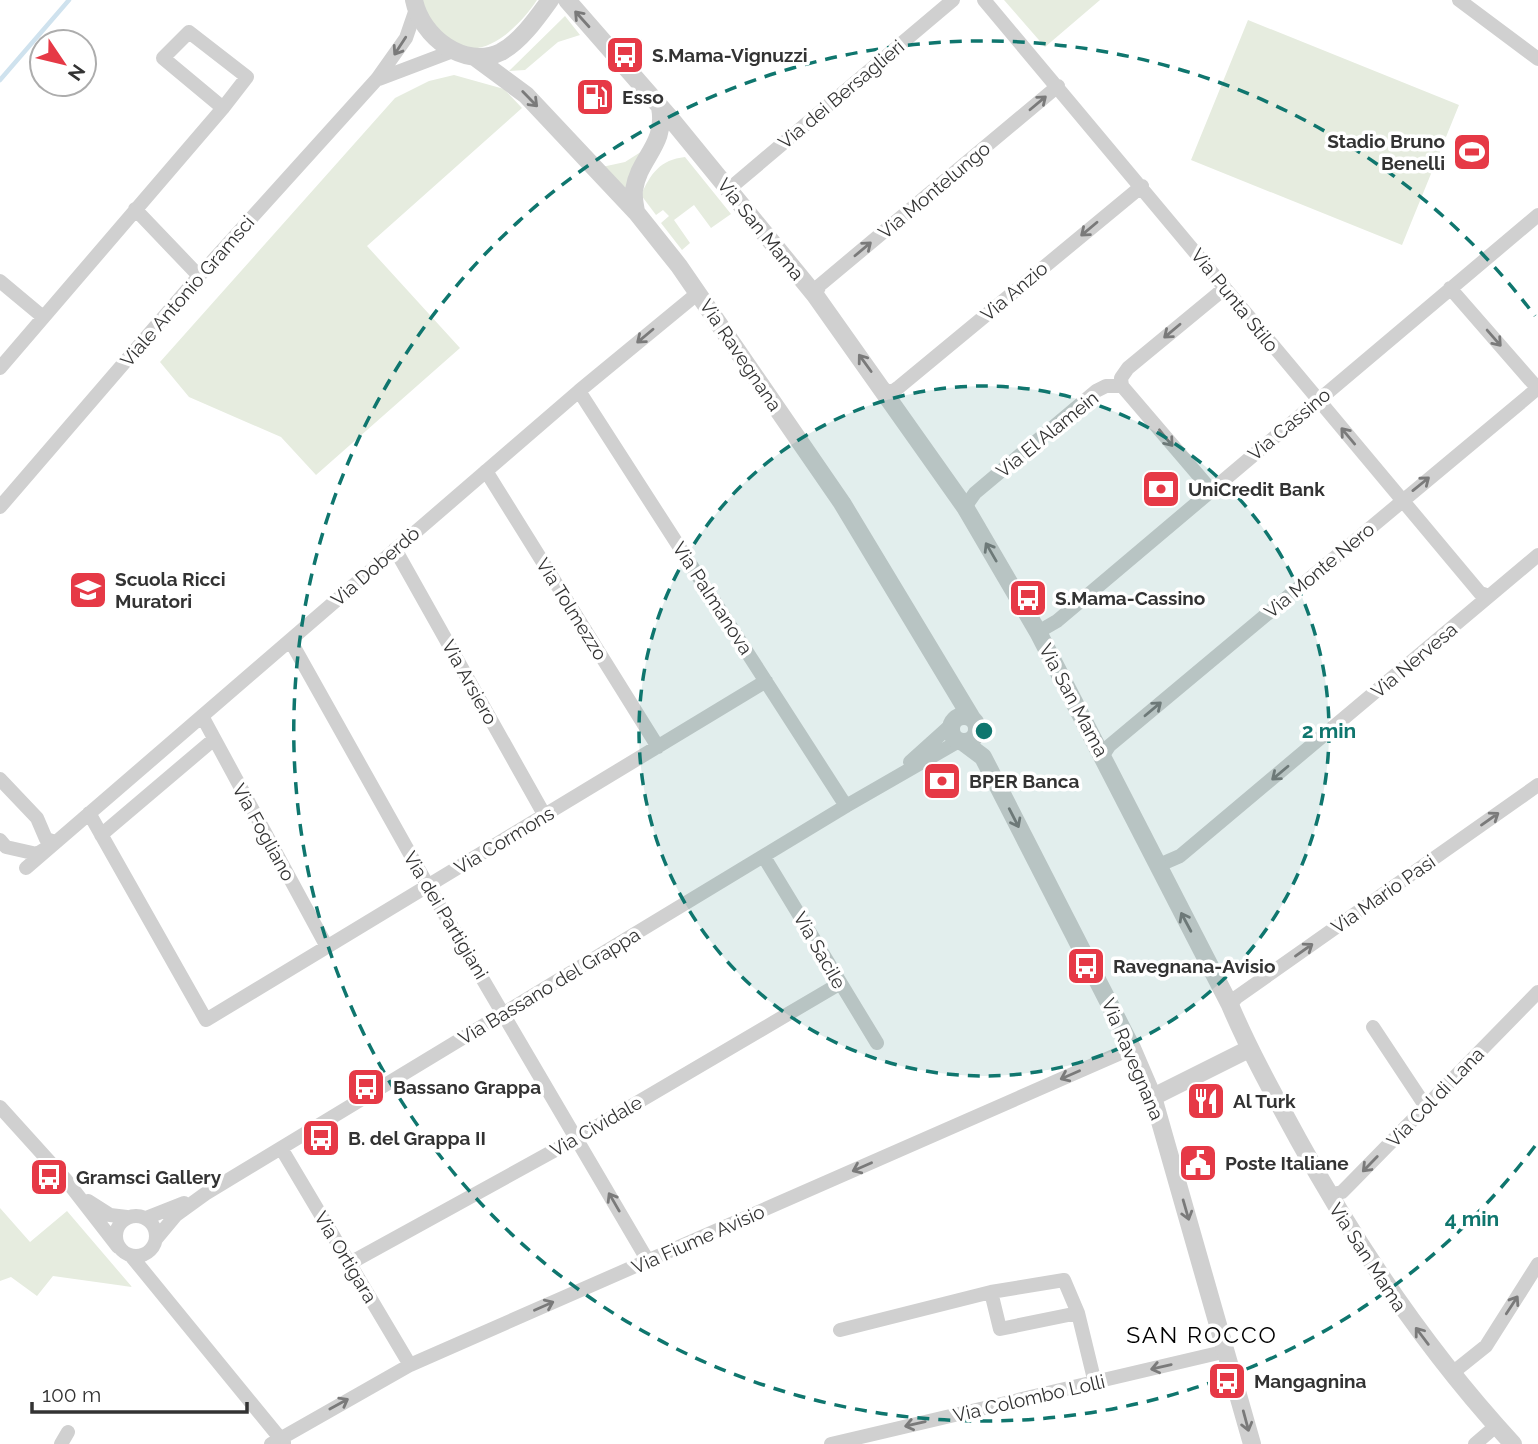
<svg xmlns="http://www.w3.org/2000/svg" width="1538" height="1444" viewBox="0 0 1538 1444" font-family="Raleway,sans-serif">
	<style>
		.green { fill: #e6ecdf }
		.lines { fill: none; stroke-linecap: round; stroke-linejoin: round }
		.stream { stroke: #cfe2ee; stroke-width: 4.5 }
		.minor { stroke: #d0d0d0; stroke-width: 14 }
		.tertiary { stroke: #d0d0d0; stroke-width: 18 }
		.oneway { stroke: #7a7a7a }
		.ring { fill: none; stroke: #0f766e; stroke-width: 3.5; stroke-dasharray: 12 9 }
		.labels { text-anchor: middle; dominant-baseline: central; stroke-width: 7; stroke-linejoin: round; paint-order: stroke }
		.poi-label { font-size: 19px; font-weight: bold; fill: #333; stroke: #fff; text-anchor: start }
		.street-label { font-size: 19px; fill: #333; stroke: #fff }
		.quarter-label { font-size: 23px; letter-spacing: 2px; fill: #000; stroke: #fff }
		.centre { fill: #0f766e; stroke: #fff; stroke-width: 3.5 }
		.ring-label { font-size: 21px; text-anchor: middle; font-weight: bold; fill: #0f766e; stroke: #fff; stroke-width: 7; stroke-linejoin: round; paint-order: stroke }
	</style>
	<rect width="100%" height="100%" fill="#fff"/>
	<path class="green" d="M422,0h115c-14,21 -43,53 -72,48 -10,-1 -22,-10 -30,-15z
		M1004,0h96l-55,47z
		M565,16l15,19 -22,7 -33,28 -16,1z
		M1248,20l211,85 -57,140 -211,-85z
		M454,75l50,14 18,19 -155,138 93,102 -144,127 -35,-38 -92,-40 -29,-35 235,-264 34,-17z
		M647,148l-22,48 -23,-29 23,-5z
		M685,157l46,57 -20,14 -17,-23 -20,15 16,23 -8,7 -21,-27 8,-7 -6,-6 -7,5 -15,-20c10,-22 19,-35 44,-38z
		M0,1208l30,34 37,-31 65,76 -79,-11 -16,20 -26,-19 -11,4z"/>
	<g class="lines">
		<path class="stream" d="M0,80l69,-80"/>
		<path class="minor" d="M984,0l496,593 9,3
			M1459,0l79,59
			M379,79l74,-28
			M729,189l224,-189
			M135,209l64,67
			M0,281l43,36
			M1450,288l88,101
			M815,295l5,-10 238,-199
			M0,368l223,-260 24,-31 -58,-45 -26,26 60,50
			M1122,386l-1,-8 7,-10 97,-80
			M1122,386l89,104
			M885,390l7,2 7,-5 243,-201
			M579,391l267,415
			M486,471l172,276
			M0,507l199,-231 178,-197 29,-41 10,-29
			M965,507l10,-14 121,-102 10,-5h16
			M395,549l150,267
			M1038,632l19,-11 481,-406
			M290,640l138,246 220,375
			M202,716l125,231
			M1103,755l6,-9 429,-358
			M910,762l40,-36
			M0,779l37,39 9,21 9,3
			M89,813l117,207 560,-339
			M101,835l112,-95
			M0,840l6,7 31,7 8,-5
			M764,857l113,186
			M1157,866l23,-10 358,-301
			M26,868l553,-477 119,-98
			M1230,1005l7,-8 301,-212
			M1373,1027l53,80
			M0,1107l66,73 52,67
			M281,1148l129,217
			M1329,1195l13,-3 7,-7 189,-193
			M88,1201l22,14 17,2
			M116 1236a20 20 0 1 1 40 0a20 20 0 1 1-40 0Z
			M146,1218l38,-15
			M156,1239l20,-24 29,-21 641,-388 113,-65
			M132,1257l152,186
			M350,1263l227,-125 262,-154
			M991,1292l9,37 78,-16
			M840,1330l151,-38 73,-12 14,33 17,70
			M1451,1374l35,-28 52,-82
			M61,1444l7,-12
			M271,1444l139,-79 722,-317
			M831,1444l396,-93
			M1475,1444l21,-18"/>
		<path class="tertiary" d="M414,0c7,36 50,70 87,52 20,-11 36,-34 49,-52
			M567,0l104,119 144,176 150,212 73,125 192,373c20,47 44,90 68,134 61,111 129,212 215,305
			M476,58l50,37 110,117 43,54 163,237 129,214
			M636,212c-1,-7 -3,-15 -2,-22 5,-33 33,-45 26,-83
			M951 729a13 13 0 1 1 26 0a13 13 0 1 1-26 0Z
			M963,742l20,15 149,291 21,49 99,347
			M1153,1097l96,-48"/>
	</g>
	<defs><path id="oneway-shaft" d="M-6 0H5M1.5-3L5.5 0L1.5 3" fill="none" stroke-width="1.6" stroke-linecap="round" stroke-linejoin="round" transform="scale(1.75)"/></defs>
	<g class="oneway">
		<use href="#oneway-shaft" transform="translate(582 19) rotate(-132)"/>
		<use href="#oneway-shaft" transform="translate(400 46) rotate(123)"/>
		<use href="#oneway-shaft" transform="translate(530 99) rotate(46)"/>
		<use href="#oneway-shaft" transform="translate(1038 103) rotate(-40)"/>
		<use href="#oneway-shaft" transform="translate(1089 229) rotate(140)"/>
		<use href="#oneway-shaft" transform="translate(863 249) rotate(-40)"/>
		<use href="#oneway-shaft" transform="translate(1172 331) rotate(140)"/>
		<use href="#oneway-shaft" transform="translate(645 336) rotate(140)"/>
		<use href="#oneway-shaft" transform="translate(1494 338) rotate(49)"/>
		<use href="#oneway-shaft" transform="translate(865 363) rotate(-126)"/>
		<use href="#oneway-shaft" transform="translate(1348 436) rotate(-130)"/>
		<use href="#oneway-shaft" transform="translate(1166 438) rotate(51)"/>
		<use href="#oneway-shaft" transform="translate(1421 484) rotate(-39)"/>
		<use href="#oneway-shaft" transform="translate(991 552) rotate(-120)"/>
		<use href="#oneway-shaft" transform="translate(1153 709) rotate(-40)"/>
		<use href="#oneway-shaft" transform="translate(1280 773) rotate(140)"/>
		<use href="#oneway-shaft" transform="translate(1014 818) rotate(63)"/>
		<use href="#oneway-shaft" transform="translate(1490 819) rotate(-35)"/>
		<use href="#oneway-shaft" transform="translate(1186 922) rotate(-118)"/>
		<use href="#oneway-shaft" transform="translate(1304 950) rotate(-35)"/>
		<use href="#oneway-shaft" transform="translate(1070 1075) rotate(156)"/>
		<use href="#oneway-shaft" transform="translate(1370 1164) rotate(134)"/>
		<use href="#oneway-shaft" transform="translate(862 1167) rotate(156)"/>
		<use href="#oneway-shaft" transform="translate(614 1202) rotate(-120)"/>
		<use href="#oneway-shaft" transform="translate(1186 1210) rotate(74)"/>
		<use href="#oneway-shaft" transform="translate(1512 1305) rotate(-57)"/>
		<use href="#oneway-shaft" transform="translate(544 1306) rotate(-24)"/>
		<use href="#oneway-shaft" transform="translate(1422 1336) rotate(-127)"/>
		<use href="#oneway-shaft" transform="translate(1161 1367) rotate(167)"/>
		<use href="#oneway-shaft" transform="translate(339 1404) rotate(-29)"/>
		<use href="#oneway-shaft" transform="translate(1246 1421) rotate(75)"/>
		<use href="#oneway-shaft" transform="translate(915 1424) rotate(167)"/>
	</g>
	<circle cx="984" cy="731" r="345" fill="#0f766e" fill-opacity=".12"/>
	<g class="ring">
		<circle cx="984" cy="731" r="345"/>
		<path d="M1535 1146A690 690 0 1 1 1535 316"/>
	</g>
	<defs>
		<symbol id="bus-square" viewBox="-11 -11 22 22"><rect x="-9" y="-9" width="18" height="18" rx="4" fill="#e63946" stroke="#fff"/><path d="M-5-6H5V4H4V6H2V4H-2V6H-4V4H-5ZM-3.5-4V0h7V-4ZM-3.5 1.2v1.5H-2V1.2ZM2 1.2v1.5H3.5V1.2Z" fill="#fff"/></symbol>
		<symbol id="fuel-square" viewBox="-11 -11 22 22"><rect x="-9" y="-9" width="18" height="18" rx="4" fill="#e63946" stroke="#fff"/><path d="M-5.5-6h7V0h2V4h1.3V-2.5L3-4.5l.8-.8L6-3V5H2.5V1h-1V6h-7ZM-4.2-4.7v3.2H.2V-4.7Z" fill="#fff"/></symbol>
		<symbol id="stadium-square" viewBox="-11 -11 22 22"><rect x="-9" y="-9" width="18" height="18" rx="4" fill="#e63946" stroke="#fff"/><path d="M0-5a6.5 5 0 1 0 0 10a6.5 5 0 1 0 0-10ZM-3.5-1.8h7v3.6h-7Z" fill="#fff"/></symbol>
		<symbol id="bank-square" viewBox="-11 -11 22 22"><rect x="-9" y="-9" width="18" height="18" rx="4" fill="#e63946" stroke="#fff"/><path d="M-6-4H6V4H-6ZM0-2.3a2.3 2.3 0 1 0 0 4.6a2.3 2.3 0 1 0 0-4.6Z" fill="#fff"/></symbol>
		<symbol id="school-square" viewBox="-11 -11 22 22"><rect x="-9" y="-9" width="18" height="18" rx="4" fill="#e63946" stroke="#fff"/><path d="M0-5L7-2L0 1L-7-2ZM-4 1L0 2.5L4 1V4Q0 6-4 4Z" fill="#fff"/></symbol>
		<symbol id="restaurant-square" viewBox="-11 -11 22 22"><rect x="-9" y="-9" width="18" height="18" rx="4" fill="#e63946" stroke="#fff"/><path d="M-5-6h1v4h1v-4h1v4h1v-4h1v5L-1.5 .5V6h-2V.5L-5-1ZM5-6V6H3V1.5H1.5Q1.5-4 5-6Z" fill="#fff"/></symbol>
		<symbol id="civic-square" viewBox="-11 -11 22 22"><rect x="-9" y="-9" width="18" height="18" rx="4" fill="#e63946" stroke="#fff"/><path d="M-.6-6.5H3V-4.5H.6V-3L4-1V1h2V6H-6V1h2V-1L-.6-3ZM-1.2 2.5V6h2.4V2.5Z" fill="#fff"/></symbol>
	</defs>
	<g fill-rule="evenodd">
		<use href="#bus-square" x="603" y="33" width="44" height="44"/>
		<use href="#fuel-square" x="573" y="75" width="44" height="44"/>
		<use href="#stadium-square" x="1450" y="130" width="44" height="44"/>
		<use href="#bank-square" x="1139" y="467" width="44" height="44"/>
		<use href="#school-square" x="66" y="568" width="44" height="44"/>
		<use href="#bus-square" x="1006" y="576" width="44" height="44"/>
		<use href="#bank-square" x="920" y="759" width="44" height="44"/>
		<use href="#bus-square" x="1064" y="944" width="44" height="44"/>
		<use href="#bus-square" x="344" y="1065" width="44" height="44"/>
		<use href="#restaurant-square" x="1184" y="1079" width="44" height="44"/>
		<use href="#bus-square" x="299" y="1116" width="44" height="44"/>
		<use href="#civic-square" x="1176" y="1141" width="44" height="44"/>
		<use href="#bus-square" x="27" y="1155" width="44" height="44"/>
		<use href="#bus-square" x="1205" y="1359" width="44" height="44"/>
	</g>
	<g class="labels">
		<g class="poi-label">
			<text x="652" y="55">S.Mama-Vignuzzi</text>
			<text x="622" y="97">Esso</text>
			<text x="1445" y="141" text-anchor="end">Stadio Bruno<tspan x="1445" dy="22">Benelli</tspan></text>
			<text x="1188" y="489">UniCredit Bank</text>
			<text x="115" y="579">Scuola Ricci<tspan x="115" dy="22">Muratori</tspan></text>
			<text x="1055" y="598">S.Mama-Cassino</text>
			<text x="969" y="781">BPER Banca</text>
			<text x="1113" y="966">Ravegnana-Avisio</text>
			<text x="393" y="1087">Bassano Grappa</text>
			<text x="1233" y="1101">Al Turk</text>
			<text x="348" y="1138">B. del Grappa II</text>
			<text x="1225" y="1163">Poste Italiane</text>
			<text x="76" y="1177">Gramsci Gallery</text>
			<text x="1254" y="1381">Mangagnina</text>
		</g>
		<g class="street-label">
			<text transform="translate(841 94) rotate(-40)">Via dei Bersaglieri</text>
			<text transform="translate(934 190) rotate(-40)">Via Montelungo</text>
			<text transform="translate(761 229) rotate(51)">Via San Mama</text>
			<text transform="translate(187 291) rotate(-49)">Viale Antonio Gramsci</text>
			<text transform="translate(1014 291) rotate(-40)">Via Anzio</text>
			<text transform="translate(1235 300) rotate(51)">Via Punta Stilo</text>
			<text transform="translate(741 355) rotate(56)">Via Ravegnana</text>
			<text transform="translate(1289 424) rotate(-40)">Via Cassino</text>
			<text transform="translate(1047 434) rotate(-39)">Via El Alamein</text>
			<text transform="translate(375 566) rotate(-41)">Via Doberdò</text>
			<text transform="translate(1319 570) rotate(-40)">Via Monte Nero</text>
			<text transform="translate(713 598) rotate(57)">Via Palmanova</text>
			<text transform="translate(572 609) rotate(58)">Via Tolmezzo</text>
			<text transform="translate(1414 660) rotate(-40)">Via Nervesa</text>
			<text transform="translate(470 682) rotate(61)">Via Arsiero</text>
			<text transform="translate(1074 700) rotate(62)">Via San Mama</text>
			<text transform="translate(264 832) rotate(61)">Via Fogliano</text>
			<text transform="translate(504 840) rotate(-31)">Via Cormons</text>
			<text transform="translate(1383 894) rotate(-35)">Via Mario Pasi</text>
			<text transform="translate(446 915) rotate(59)">Via dei Partigiani</text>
			<text transform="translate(820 950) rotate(60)">Via Sacile</text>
			<text transform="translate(549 986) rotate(-31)">Via Bassano del Grappa</text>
			<text transform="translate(1133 1059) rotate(67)">Via Ravegnana</text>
			<text transform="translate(1435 1097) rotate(-46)">Via Col di Lana</text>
			<text transform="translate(596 1126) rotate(-30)">Via Cividale</text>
			<text transform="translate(698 1239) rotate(-24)">Via Fiume Avisio</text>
			<text transform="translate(346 1257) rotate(59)">Via Ortigara</text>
			<text transform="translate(1368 1257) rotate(57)">Via San Mama</text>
			<text transform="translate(1029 1398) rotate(-13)">Via Colombo Lolli</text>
		</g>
		<g class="quarter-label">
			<text x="1202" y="1334">SAN ROCCO</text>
		</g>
	</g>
	<circle cx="984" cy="731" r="10" class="centre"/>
	<g class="ring-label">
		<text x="1329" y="738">2 min</text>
		<text x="1472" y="1226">4 min</text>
	</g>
	<g transform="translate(63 63) rotate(125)"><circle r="33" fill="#ffffff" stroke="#adadad" stroke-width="2"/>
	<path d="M0-5L12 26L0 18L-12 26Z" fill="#e63946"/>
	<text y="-10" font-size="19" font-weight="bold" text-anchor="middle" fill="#333333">N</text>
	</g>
	<path d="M32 1402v10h215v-10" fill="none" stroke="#333333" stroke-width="3.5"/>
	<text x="42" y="1402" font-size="21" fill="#333333" stroke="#ffffff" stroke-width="5" paint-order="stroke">100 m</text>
</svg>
